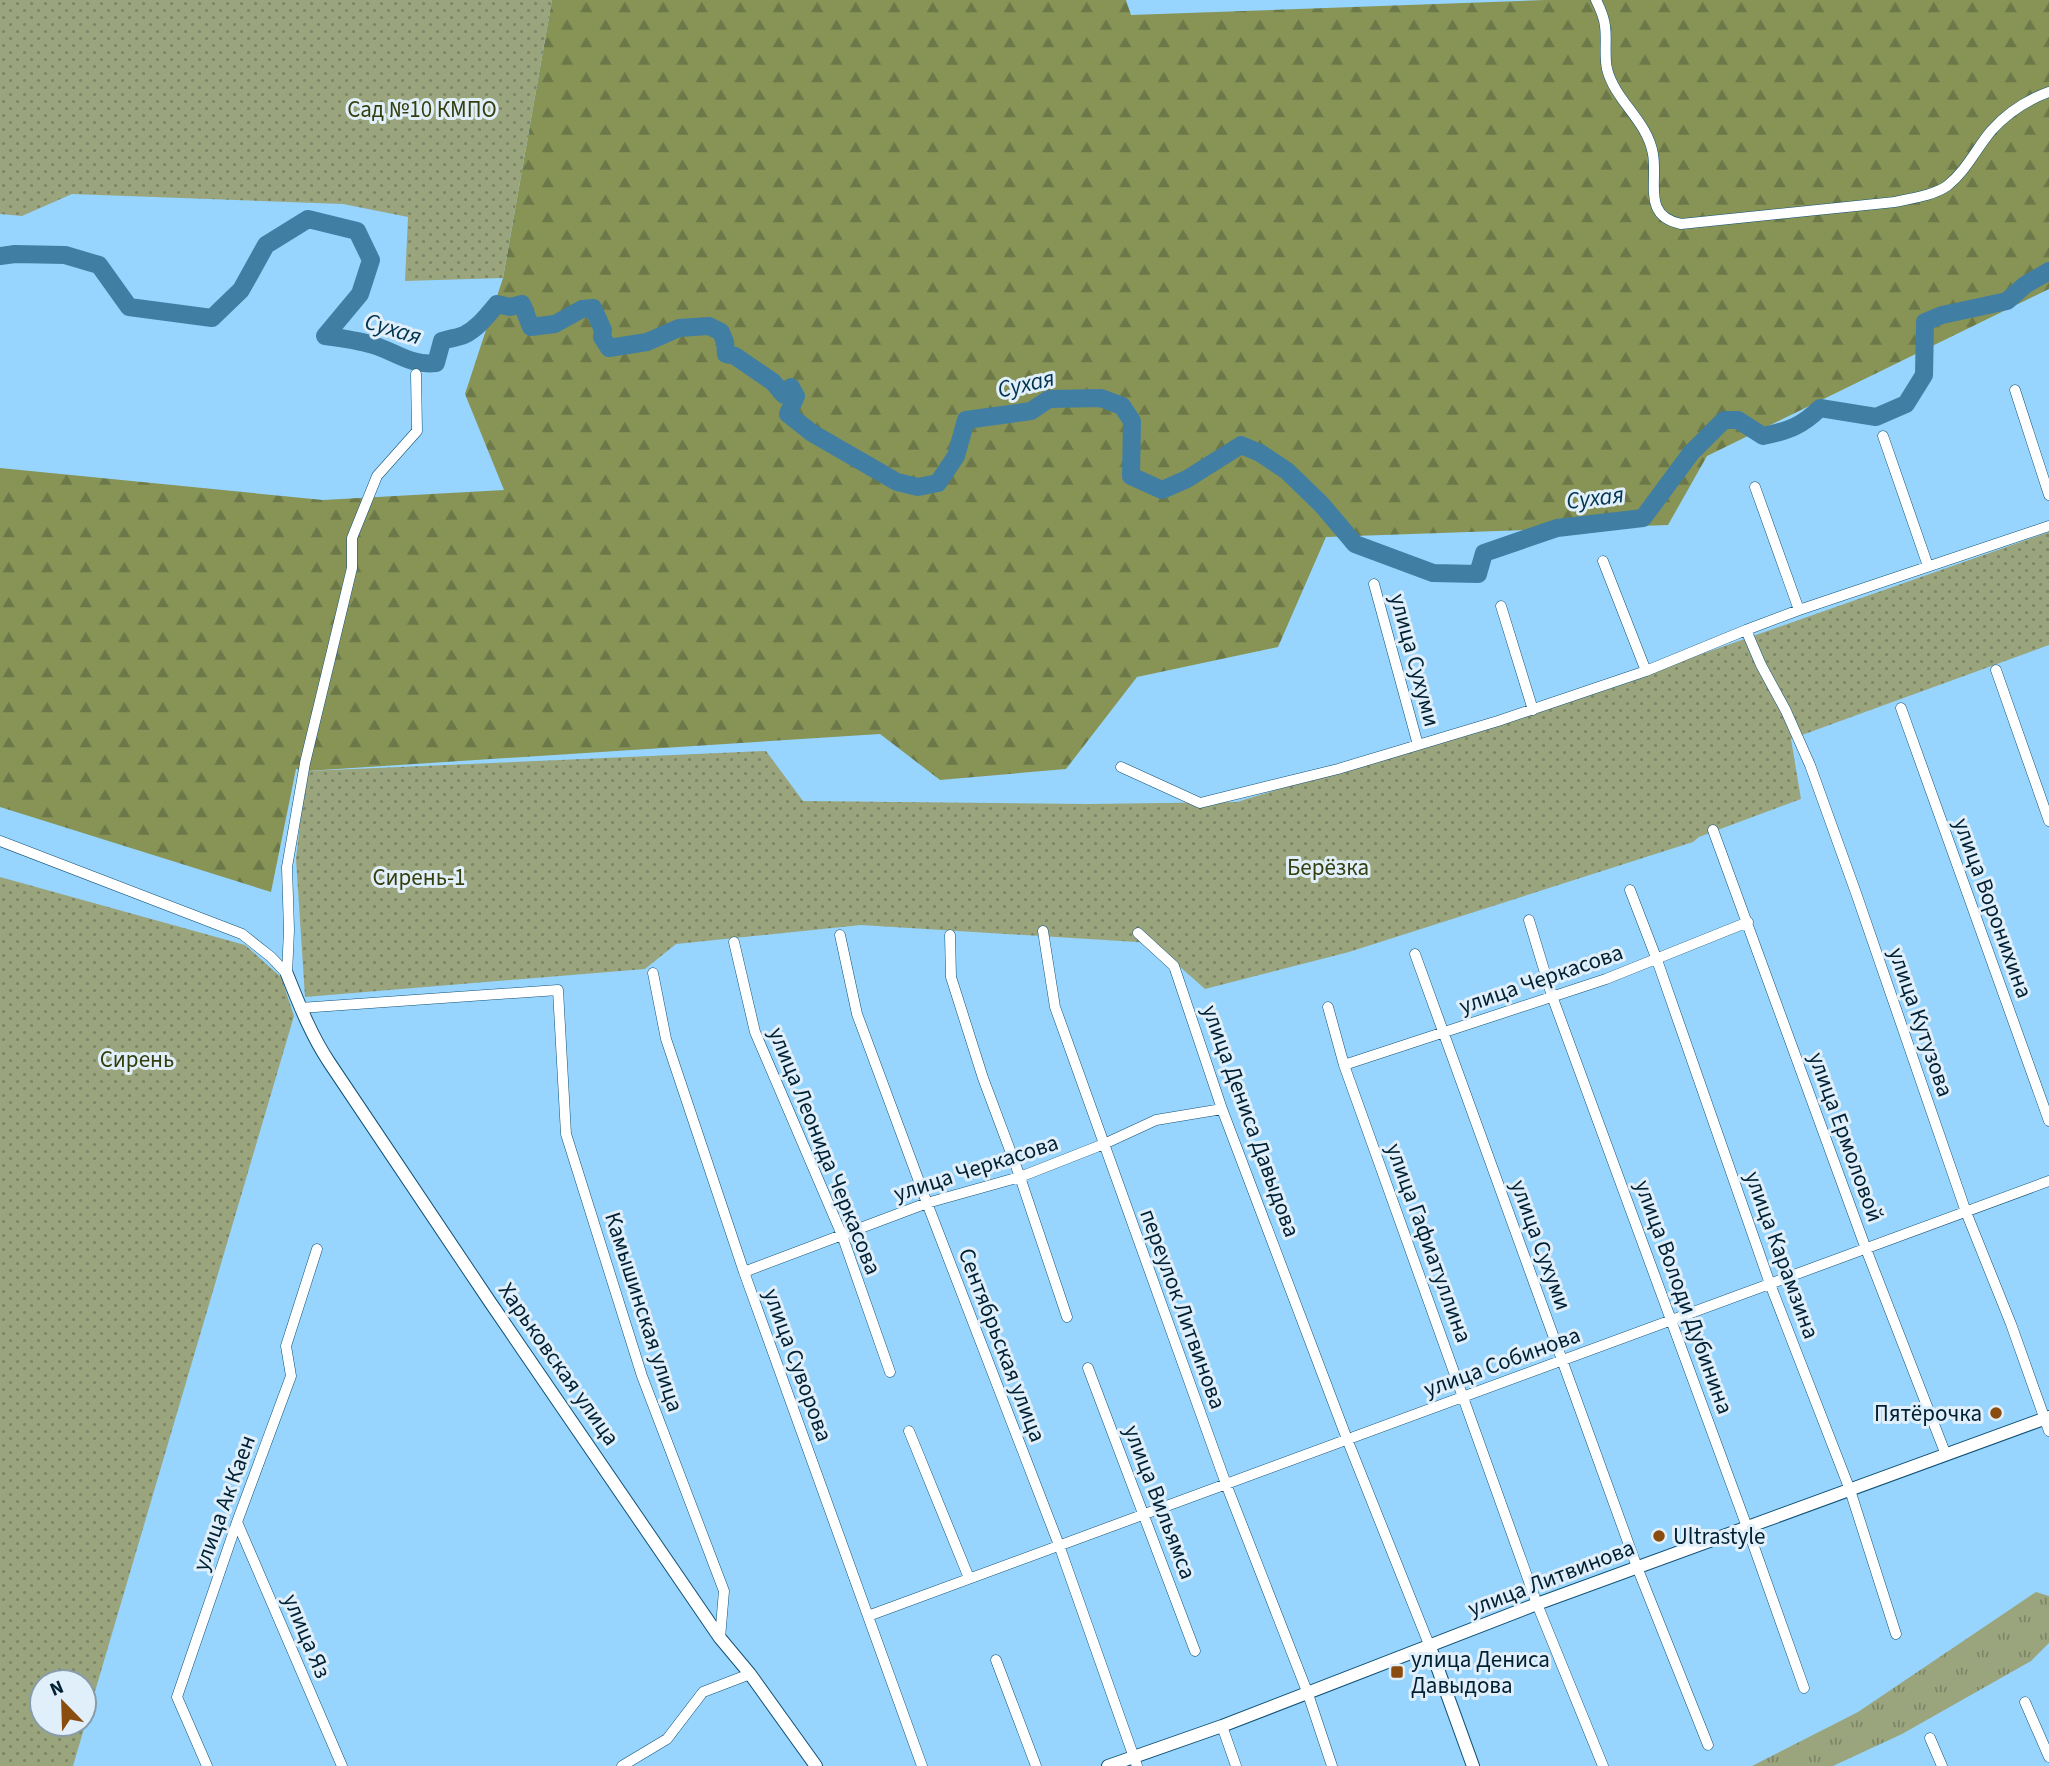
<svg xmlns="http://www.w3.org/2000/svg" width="2049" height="1766" viewBox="0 0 2049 1766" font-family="'Source Sans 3',sans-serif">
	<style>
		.grass { fill: url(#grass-tufts) }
		.forest { fill: url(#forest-firs) }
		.garden { fill: url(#garden-dots); fill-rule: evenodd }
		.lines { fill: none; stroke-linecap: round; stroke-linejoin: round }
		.river { stroke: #417ea4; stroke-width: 18 }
		.minor-casing { stroke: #115276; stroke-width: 11 }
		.tertiary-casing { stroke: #115276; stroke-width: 14 }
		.minor { stroke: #fff; stroke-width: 10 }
		.tertiary { stroke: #fff; stroke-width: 12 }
		.poi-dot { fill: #8b4d0f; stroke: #e0effa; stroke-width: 2.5 }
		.labels { text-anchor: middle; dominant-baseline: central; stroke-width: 6; stroke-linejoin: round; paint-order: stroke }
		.park-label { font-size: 23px; fill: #353e0d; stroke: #e0effa }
		.street-label { font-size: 23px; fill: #002033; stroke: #e0effa }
		.poi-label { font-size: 23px; fill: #002033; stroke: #e0effa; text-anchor: start }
		.water-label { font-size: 24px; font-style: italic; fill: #00334e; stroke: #e0effa }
	</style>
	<defs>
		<pattern id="grass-tufts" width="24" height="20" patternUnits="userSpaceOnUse" patternTransform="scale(1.75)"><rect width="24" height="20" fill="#9ba57d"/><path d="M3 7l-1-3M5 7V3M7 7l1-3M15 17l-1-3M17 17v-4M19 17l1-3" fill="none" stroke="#7c8667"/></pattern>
		<pattern id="forest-firs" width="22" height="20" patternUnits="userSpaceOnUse" patternTransform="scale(1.75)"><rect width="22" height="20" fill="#879456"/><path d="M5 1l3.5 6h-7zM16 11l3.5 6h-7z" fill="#6c7848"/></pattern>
		<pattern id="garden-dots" width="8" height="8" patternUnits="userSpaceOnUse" patternTransform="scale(1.75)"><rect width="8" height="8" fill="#9ba57d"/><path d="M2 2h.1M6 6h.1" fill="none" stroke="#7c8667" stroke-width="1.8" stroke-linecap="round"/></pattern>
	</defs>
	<rect width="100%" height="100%" fill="#97d5fe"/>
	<path class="grass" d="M2036,1592l13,4v47l-18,18 -129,73 -69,32h-81l106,-54z"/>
	<path class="forest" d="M552,0h574l5,15 414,-15h504v289l-342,167 -39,69 -342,12 -48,110 -141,30 -71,92 -126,11 -60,-46 -574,37 -10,-2 -25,123 -271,-85v-339l323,32 181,-10 -39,-96 38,-116z"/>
	<path class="garden" d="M0,0h552l-49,278 -98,3 3,-64 -65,-13 -271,-10 -50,22 -22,-2z
		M2049,532v113l-258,94 10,60 -102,38 -6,5 -344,110 -144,37 -52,-46 -292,-18 -185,19 -31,25 -340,28 -9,-138 10,-88 460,-20 37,50 286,3 148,-2 374,-116z
		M0,877l245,68 36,32 13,39 -221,750h-73zM42,1682h42v42h-42z"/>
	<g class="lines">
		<path class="river" d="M0,256l15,-2 50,1 34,10 30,42 83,11 29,-28 25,-45 42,-26 49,12 14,29 -11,34 -35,42c16,2 32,4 48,9 23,7 38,21 63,18l6,-22c8,-3 15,-3 22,-6 14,-7 23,-19 33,-31l13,3 12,-3 9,23 24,-3 27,-15 11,-1 10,22 -1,7 7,11 38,-6 32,-14 30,-2 12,6 4,10 1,12 9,2 38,26 11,13 7,-8 5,9 -8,18 24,19 85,49 21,5 20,-4 18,-27 10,-36 65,-9 18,-12 52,-1 21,8 10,15 -1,55 31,14 25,-11 54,-34 19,8 27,18 35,34 33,39 78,29 45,1 6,-21 73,-25 86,-10 48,-65 33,-33h14l25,16c25,-5 39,-10 57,-28l56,9 30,-13 18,-29 1,-53 17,-7 65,-14 18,-16 24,-14"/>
		<defs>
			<path id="minor" d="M1596,0c4,8 8,16 9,26 2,14 -1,29 2,43 8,32 40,51 46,85 5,29 -11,62 28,70l214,-22c17,-4 37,-6 52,-16 19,-15 29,-37 44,-55 16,-18 36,-31 58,-39
				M2015,390l34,105
				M1883,436l45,130
				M1755,487l44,123
				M1603,561l43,110
				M1374,584l44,161
				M1501,606l32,104
				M1746,630l15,35 25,46 24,54 46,128 110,319 45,112 38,107
				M1996,670l53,151
				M1901,708l148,413
				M1121,767l79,36 138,-34 160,-48 148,-50 100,-41 53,-20 250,-84
				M1713,830l153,419 80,206
				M0,841l242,93 29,23 16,17
				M1630,890l27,70 113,324 80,206 46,144
				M1529,920l23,76 195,531 57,161
				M1043,931l12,76 171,477 82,210 24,72
				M1138,933l36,33 48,143 125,330 83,208
				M840,935l17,79 70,189 132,342 78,221
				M950,935l1,42 32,101 37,99 47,140
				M734,942l21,90 87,203 48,137
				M1415,954l222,613 71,178
				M653,973l13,66 78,233 178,494
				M287,974l2,-44 -2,-63 18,-104 47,-195v-30l25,-62 40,-45 -1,-57
				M1328,1007l16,58 193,539 66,162
				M300,1008l258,-18 8,144 76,242 82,215 -4,47
				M1344,1065l262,-86 142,-57
				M744,1272l183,-69 93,-26 84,-33 52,-24 66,-11
				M1088,1368l107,283
				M909,1431l60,147
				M237,1522l105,244
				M868,1616l1181,-435
				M996,1660l40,106
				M2025,1702l24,55
				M1222,1726l14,40
				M1930,1738l12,28
				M207,1766l-30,-69 60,-175 54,-146 -5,-30 31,-97
				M622,1766l45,-27 36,-47 47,-18"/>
			<path id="tertiary" d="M287,974c12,30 24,61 42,88l161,240 230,336 30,36 66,92
				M1430,1647l43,119
				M1108,1766l114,-40 315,-122 512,-187"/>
		</defs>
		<use href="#minor" class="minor-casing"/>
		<use href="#tertiary" class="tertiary-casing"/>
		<use href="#minor" class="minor"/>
		<use href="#tertiary" class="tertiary"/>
	</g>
	<g class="poi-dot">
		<circle cx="1996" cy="1413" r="7"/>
		<circle cx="1659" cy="1536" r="7"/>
		<rect x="1390" y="1665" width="14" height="14" rx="3.5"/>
	</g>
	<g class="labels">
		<g class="park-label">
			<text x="422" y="109">Сад №10 КМПО</text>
			<text x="1328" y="867">Берёзка</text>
			<text x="419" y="877">Сирень-1</text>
			<text x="137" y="1059">Сирень</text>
		</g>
		<g class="street-label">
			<text transform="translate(1415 660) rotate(75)">улица Сухуми</text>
			<text transform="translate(1993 908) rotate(70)">улица Воронихина</text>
			<text transform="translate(1541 979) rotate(-19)">улица Черкасова</text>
			<text transform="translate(1921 1022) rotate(71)">улица Кутузова</text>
			<text transform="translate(1251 1121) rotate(70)">улица Дениса Давыдова</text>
			<text transform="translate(1846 1137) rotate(70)">улица Ермоловой</text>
			<text transform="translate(825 1151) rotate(68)">улица Леонида Черкасова</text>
			<text transform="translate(976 1168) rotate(-18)">улица Черкасова</text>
			<text transform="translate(1429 1243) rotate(70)">улица Гафиатуллина</text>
			<text transform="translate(1541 1245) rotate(70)">улица Сухуми</text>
			<text transform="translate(1782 1255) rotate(70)">улица Карамзина</text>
			<text transform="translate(1684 1297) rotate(70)">улица Володи Дубинина</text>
			<text transform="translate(1183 1309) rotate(70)">переулок Литвинова</text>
			<text transform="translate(644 1312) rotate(72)">Камышинская улица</text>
			<text transform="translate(1002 1345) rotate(69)">Сентябрьская улица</text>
			<text transform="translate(1502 1362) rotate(-20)">улица Собинова</text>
			<text transform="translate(559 1364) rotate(55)">Харьковская улица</text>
			<text transform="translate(798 1365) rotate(70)">улица Суворова</text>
			<text transform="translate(1160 1502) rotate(69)">улица Вильямса</text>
			<text transform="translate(224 1503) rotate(-70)">улица Ак Каен</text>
			<text transform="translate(1551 1578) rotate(-21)">улица Литвинова</text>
			<text transform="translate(307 1636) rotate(67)">улица Яз</text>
		</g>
		<g class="poi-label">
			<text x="1982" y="1413" text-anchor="end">Пятёрочка</text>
			<text x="1673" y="1536">Ultrastyle</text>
			<text x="1411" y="1659">улица Дениса<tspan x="1411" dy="26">Давыдова</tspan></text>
		</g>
		<g class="water-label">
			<text transform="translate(393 329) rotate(17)">Сухая</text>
			<text transform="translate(1026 384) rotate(-13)">Сухая</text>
			<text transform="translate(1595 498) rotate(-7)">Сухая</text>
		</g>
	</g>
	<g transform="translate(63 1703) rotate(337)"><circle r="33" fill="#e0effa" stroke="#869caa" stroke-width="2"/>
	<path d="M0-5L12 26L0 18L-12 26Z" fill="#8b4d0f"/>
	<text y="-10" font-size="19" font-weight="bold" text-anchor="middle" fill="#002033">N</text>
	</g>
</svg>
